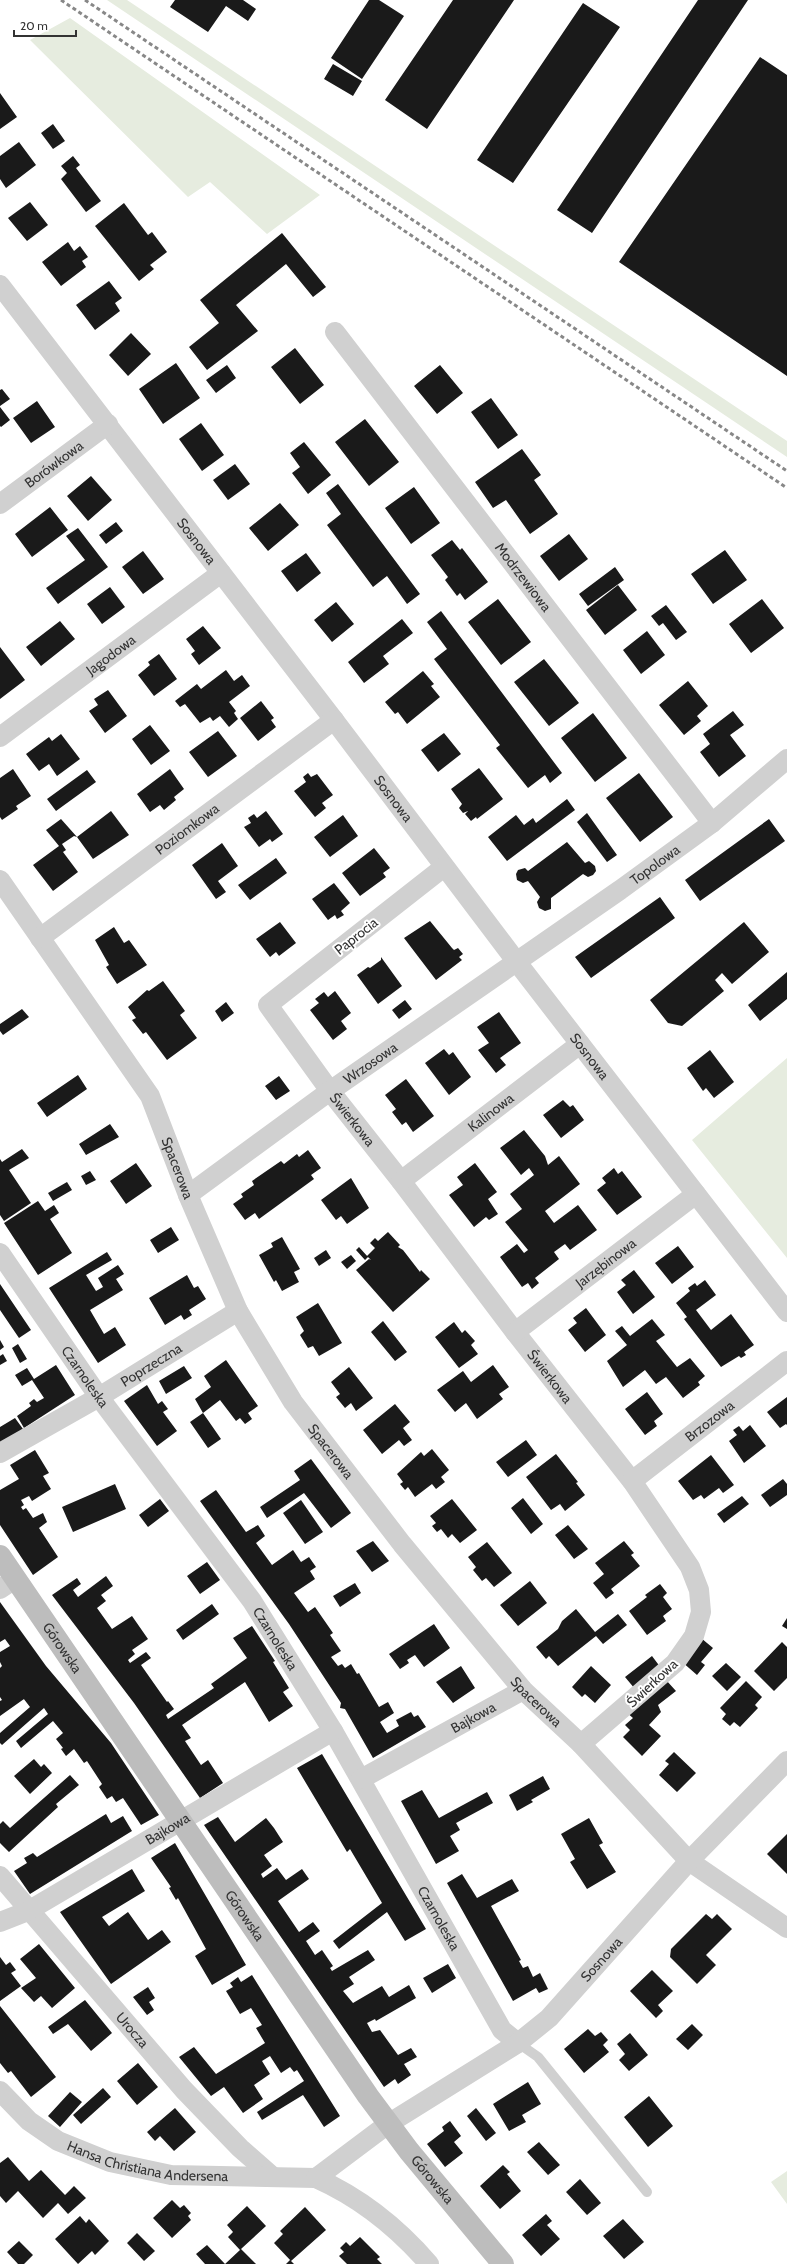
<svg xmlns="http://www.w3.org/2000/svg" width="787" height="2264" viewBox="0 0 787 2264" font-family="Cabin,sans-serif">
	<style>
		.green { fill: #e6ecdf }
		.building { fill: #1a1a1a }
		.lines { fill: none; stroke-linecap: round; stroke-linejoin: round }
		.lane { stroke: #d0d0d0; stroke-width: 10 }
		.street { stroke: #d0d0d0; stroke-width: 20 }
		.secondary { stroke: #bdbdbd; stroke-width: 22 }
		.rail { stroke: #888; stroke-width: 3; stroke-dasharray: 4 3; stroke-linecap: butt }
		.labels { text-anchor: middle; dominant-baseline: central; stroke-width: 4; stroke-linejoin: round; paint-order: stroke }
		.street-label { font-size: 14px; fill: #333; stroke: #fff }
	</style>
	<rect width="100%" height="100%" fill="#fff"/>
	<path class="green" d="M107,0h20l660,441v16z
		M70,18l250,177 -53,39 -57,-52 -22,15 -158,-157z
		M787,1058v200l-95,-118z
		M787,2171v33l-16,-22z"/>
	<path class="building" d="M175,0h68l13,9 -8,12 -22,-15 -18,26 -38,-25z
		M369,0h10l25,16 -42,63 -31,-21z
		M453,0h61l-87,129 -42,-29z
		M698,0h50l-156,233 -35,-23z
		M583,3l37,24 -107,156 -36,-23z
		M760,57l27,18v301l-168,-114z
		M333,64l29,17 -9,15 -29,-17z
		M0,93l17,24 -17,12z
		M53,124l12,17 -12,8 -12,-16z
		M19,142l17,23 -30,23 -6,-9v-23z
		M73,156l7,9 -4,3 25,33 -15,11 -25,-33 6,-6 -6,-7z
		M30,202l18,23 -21,16 -19,-23z
		M124,203l24,32 4,-3 15,20 -17,13 4,4 -15,12 -44,-55z
		M282,233l44,54 -13,10 -27,-33 -50,41 22,26 -51,39 -18,-23 30,-24 -19,-23z
		M68,242l6,9 6,-5 8,11 -6,4 4,6 -25,19 -19,-24z
		M109,281l13,17 -7,5 5,8 -25,19 -19,-25z
		M131,333l20,21 -23,22 -19,-21z
		M295,348l29,37 -24,19 -29,-37z
		M176,363l24,35 -37,26 -24,-35z
		M227,365l9,13 -20,15 -10,-13z
		M440,365l23,28 -26,21 -23,-28z
		M2,389l8,10 -10,7v-16z
		M491,398l27,37 -20,14 -27,-37z
		M37,401l18,26 -24,16 -18,-25z
		M0,407l10,13 -9,7 -1,-1z
		M365,419l34,43 -30,24 -34,-44z
		M201,423l23,32 -22,16 -23,-32z
		M304,442l27,33 -23,19 -16,-21 8,-6 -10,-14z
		M522,449l19,26 -7,5 24,34 -28,20 -24,-34 -13,8 -18,-26z
		M235,464l15,20 -22,16 -15,-20z
		M91,476l21,24 -24,21 -21,-25z
		M338,484l82,110 -13,10 -20,-28 -14,11 -46,-62 14,-11 -15,-21z
		M414,487l26,36 -29,21 -26,-36z
		M280,503l19,22 -31,26 -19,-23z
		M50,507l18,23 -36,27 -17,-23z
		M116,522l7,9 -17,13 -7,-9z
		M78,528l30,39 -50,37 -12,-16 39,-28 -19,-24z
		M569,534l19,25 -29,22 -19,-25z
		M452,540l8,10 2,-2 26,34 -23,18 -5,-7 -3,3 -12,-16 3,-3 -17,-22z
		M725,550l22,30 -34,24 -22,-30z
		M143,551l21,28 -21,15 -21,-27z
		M306,553l15,20 -24,19 -16,-21z
		M615,567l9,13 -36,26 -9,-12z
		M618,585l19,25 -32,25 -19,-25z
		M110,587l15,20 -23,17 -15,-20z
		M498,599l33,43 -30,23 -33,-43z
		M762,599l22,29 -33,25 -22,-29z
		M336,602l18,22 -22,18 -18,-22z
		M666,605l21,27 -11,8 -13,-17 -4,3 -8,-10z
		M441,611l121,162 -12,10 -5,-8 -17,13 -32,-40 4,-3 -66,-86 13,-10 -20,-27z
		M402,619l11,14 -30,23 6,8 -25,19 -16,-21z
		M60,621l15,18 -34,27 -15,-19z
		M203,626l18,22 -22,17 -8,-11 4,-3 -9,-12z
		M647,631l18,24 -24,19 -18,-24z
		M0,647l25,33 -25,19z
		M159,654l18,25 -23,17 -16,-21 12,-10 -2,-3z
		M544,659l35,44 -30,23 -35,-44z
		M226,670l8,11 8,-6 8,11 -21,16 7,9 -2,2 4,6 -9,8 -9,-11 -7,5 -3,-4 -10,6 -15,-19 -5,3 -5,-6 22,-17 4,5z
		M423,671l11,13 -3,2 9,11 -33,27 -9,-12 -3,2 -10,-12z
		M688,681l20,25 -11,10 4,5 -17,14 -25,-30z
		M108,690l19,26 -22,17 -16,-22 9,-6 -4,-6z
		M261,701l13,17 -3,2 5,7 -18,14 -18,-23z
		M733,711l11,14 -14,10 16,21 -27,21 -19,-25 10,-8 -7,-10z
		M593,713l34,45 -32,24 -34,-44z
		M150,725l20,26 -19,14 -19,-26z
		M218,731l19,25 -29,21 -19,-25z
		M444,733l17,21 -23,18 -17,-22z
		M61,734l19,25 -23,17 -8,-12 -10,7 -13,-17 23,-17 3,4z
		M479,768l24,31 -26,20 -1,-2 -5,4 -6,-7 3,-3 -5,2 -4,-5 3,-4 -11,-15z
		M13,769l18,27 -15,10 2,3 -16,11 -2,-3v-39z
		M170,769l14,20 -10,8 2,3 -12,10 -4,-5 -10,7 -13,-18z
		M87,770l9,12 -40,29 -9,-12z
		M308,773l3,4 6,-3 16,21 -11,8 4,5 -11,9 -21,-26 12,-9 -3,-5z
		M639,773l34,44 -33,25 -34,-44z
		M567,799l8,11 -68,51 -19,-24 28,-22 8,10 9,-7 3,5z
		M111,811l18,24 -36,24 -16,-22z
		M266,811l17,23 -11,8 -2,-3 -11,8 -15,-20 7,-4 -3,-5 6,-4 3,4z
		M587,813l30,42 -10,7 -30,-40z
		M343,815l15,21 -28,21 -16,-20z
		M61,819l16,18 -3,-1 -12,8 4,6 -3,2 15,20 -25,19 -20,-26 26,-19 -13,-16z
		M769,819l16,22 -85,60 -15,-21z
		M567,842l18,21 4,-2 6,5 1,5 -3,4 -5,2 -5,-3 -32,24v11l-6,2 -6,-3 -2,-6 3,-5 -12,-16 -5,2 -6,-3 -1,-6 2,-4 7,-2 3,3z
		M222,843l16,23 -20,15 8,11 -10,7 -24,-34z
		M374,848l16,20 -7,5 3,4 -26,19 -18,-23z
		M276,858l11,15 -37,27 -12,-15z
		M334,883l16,20 -9,8 3,4 -7,4 -2,-4 -7,5 -16,-21z
		M660,897l15,21 -84,60 -16,-21z
		M430,921l22,27 2,2 4,-2 5,6 -4,3 3,3 -26,20 -32,-42z
		M280,922l16,21 -17,13 -3,-4 -6,5 -14,-18z
		M744,922l25,30 -37,32 -10,-11 -7,7 9,11 -42,35 -14,-3 -18,-23z
		M114,927l10,16 5,-3 18,25 -30,19 -11,-17 3,-2 -14,-25z
		M381,957l21,29 -24,18 -21,-29 11,-8 2,1 11,-8z
		M787,972v27l-27,22 -12,-16z
		M163,981l22,30 -5,4 17,23 -30,22 -21,-28 -3,2 -11,-14 4,-2 -8,-11 19,-17 2,1z
		M335,991l16,22 -10,8 6,8 -14,11 -23,-30 9,-7 -4,-4 9,-7 4,5z
		M405,1000l7,9 -13,10 -7,-9z
		M226,1002l8,11 -12,9 -7,-11z
		M22,1009l7,8 -26,18 -3,-4v-7z
		M499,1012l22,31 -21,15 6,7 -10,8 -18,-23 11,-7 -12,-16z
		M444,1049l5,6 4,-3 18,25 -22,18 -24,-32z
		M710,1050l24,32 -20,16 -8,-10 -3,3 -16,-23z
		M78,1075l9,14 -40,28 -10,-14z
		M279,1076l11,15 -14,9 -11,-14z
		M406,1079l28,37 -21,16 -7,-10 -4,3 -10,-13 4,-3 -11,-14z
		M563,1100l7,7 3,-2 11,15 -23,18 -18,-23z
		M110,1124l9,13 -33,18 -7,-11z
		M524,1130l21,26 3,9 11,-9 21,28 -35,27 9,12 24,-18 19,25 -27,20 -5,-6 -11,8 5,7 -24,19 4,5 -7,6 -4,-6 -6,4 -22,-30 17,-13 7,9 4,-3 -23,-28 17,-13 -12,-15 24,-19 -5,-7 -8,7 -21,-27z
		M22,1149l7,9 -20,12 22,33 -27,18 -4,-6v-56l2,3z
		M308,1150l13,18 -10,7 3,4 -55,40 -4,-6 -10,7 -12,-16 10,-7 -2,-3 13,-9 -2,-4 29,-20 3,3 13,-10 2,3z
		M136,1163l16,23 -26,18 -16,-23z
		M475,1163l22,29 -9,7 10,15 -9,6 -3,-3 -12,10 -25,-32 14,-10 -6,-8z
		M614,1168l4,6 4,-3 20,26 -25,18 -20,-25 9,-7 -4,-5z
		M90,1171l6,9 -10,5 -5,-9z
		M351,1178l18,30 -22,16 -6,-8 -5,4 -15,-20z
		M67,1182l5,8 -19,11 -5,-8z
		M38,1201l7,10 9,-6 5,8 -9,6 22,34 -34,22 -34,-52z
		M171,1227l8,13 -21,13 -8,-13z
		M388,1232l12,13 -2,2 5,3 17,22 1,-2 9,9 -37,33 -37,-42 13,-11 2,1 -4,-4 8,-8 -5,-5 5,-5 3,3z
		M282,1237l18,32 -6,3 5,10 -17,9 -6,-11 -2,2 -15,-27 14,-8 -2,-4z
		M678,1246l16,21 -22,17 -17,-21z
		M359,1247l9,10 -3,3 -9,-10z
		M326,1250l5,8 -12,8 -5,-8z
		M107,1252l5,8 -26,15 10,16 7,-4 -5,-9 20,-13 6,9 -8,5 7,11 -33,20 14,24 11,-7 11,18 -28,18 -49,-75z
		M351,1255l5,6 -9,8 -6,-7z
		M634,1270l21,27 -22,17 -16,-22 9,-7 -5,-5z
		M187,1275l7,13 4,-2 8,13 -17,11 3,5 -8,5 -3,-5 -16,10 -16,-27z
		M705,1280l11,15 -20,15 15,20 20,-16 23,31 -10,7 2,3 -5,3 -2,-2 -18,11 -37,-48 3,-2 -11,-14 14,-12 -2,-3 7,-5 2,3z
		M0,1284l31,46 -12,8 -19,-28z
		M318,1303l24,40 -23,13 -6,-10 -5,2 -8,-13 4,-4 -8,-14z
		M586,1308l20,27 -21,17 -17,-22 9,-7 -4,-5z
		M652,1319l13,16 -9,6 21,26 13,-9 15,18 -7,6 2,3 -17,13 -17,-21 -10,7 -11,-14 -22,17 -16,-26 20,-16 -12,-14 7,-5 8,10z
		M383,1321l24,31 -12,9 -24,-29z
		M454,1322l8,11 3,-3 10,11 -4,4 7,9 -19,14 -24,-31z
		M0,1340l4,7 -4,3z
		M18,1344l9,15 -7,4 -8,-15z
		M3,1354l4,7 -7,4v-9z
		M226,1360l32,46 -10,7 4,6 -7,5 -5,-6 -4,3 -16,-21 -17,13 -8,-14 16,-12 -7,-11z
		M56,1365l19,30 -51,33 -7,-12 14,-10 -2,-3 5,-4 3,3 7,-4 -12,-18 -10,6 -7,-11 12,-7 7,11z
		M493,1365l16,22 -10,7 4,5 -26,20 -11,-16 -11,9 -18,-22 26,-19 8,11z
		M184,1366l8,12 -26,16 -7,-13z
		M349,1367l24,31 -17,13 -5,-8 -6,5 -9,-11 4,-3 -9,-12z
		M147,1385l11,19 4,-3 6,8 -5,3 14,19 -20,15 -33,-45z
		M647,1392l16,22 -9,7 3,5 -12,9 -20,-26z
		M787,1397v28l-1,-1 -6,4 -13,-16z
		M395,1404l15,18 -7,6 9,12 -8,6 -5,-6 -17,14 -19,-24z
		M203,1413l18,26 -13,9 -18,-26z
		M15,1418l8,11 -23,15v-17z
		M750,1425l16,21 -22,17 -15,-22 8,-6 -4,-5 6,-4 4,5z
		M526,1440l11,15 -29,22 -12,-15z
		M432,1449l17,21 -8,7 4,5 -9,7 -4,-5 -17,13 -7,-10 -3,3 -5,-6 3,-2 -6,-8 24,-22 3,4z
		M35,1450l14,23 -6,3 8,13 -19,12 -3,-5 -8,4 3,5 -3,2 2,3 3,-2 7,10 10,-5 4,9 -8,6 19,29 -25,18 -33,-50v-35l19,-11 -9,-14z
		M556,1454l22,28 -2,1 9,12 -20,16 -5,-7 -9,6 -25,-33z
		M711,1455l23,30 -11,8 -4,-5 -15,11 -3,-4 -8,5 -15,-19z
		M311,1459l40,54 -20,15 -27,-35 -37,25 -7,-11 40,-27 -6,-9z
		M783,1479l4,5v11l-17,12 -9,-12z
		M115,1484l11,25 -53,23 -11,-25z
		M216,1490l30,42 12,-7 7,11 -9,7 16,22 21,-15 8,12 8,-5 7,10 -6,4 5,8 -21,14 14,19 7,-5 18,26 -3,2 11,16 -10,6 7,9 4,-2 3,4 6,-4 6,10 2,-1 20,34 9,-5 6,11 -14,9 7,11 12,-7 -3,-6 15,-8 3,5 4,-2 8,12 -53,31 -28,-49 -5,-1 1,-5 -52,-79 -89,-123z
		M742,1496l7,8 -25,19 -7,-9z
		M523,1498l20,26 -12,10 -20,-26z
		M160,1499l9,12 -21,16 -9,-12z
		M452,1499l25,31 -17,13 -8,-9 -4,4 -7,-9 -4,3 -5,-6 4,-3 -6,-7z
		M301,1500l22,32 -18,12 -22,-31z
		M568,1525l20,24 -14,10 -19,-24z
		M373,1541l16,20 -17,11 -16,-21z
		M624,1541l10,12 -3,2 9,11 -29,23 3,4 -8,6 -13,-16 11,-9 -9,-11z
		M487,1542l25,31 -18,14 -8,-9 -4,3 -9,-11 3,-3 -8,-10z
		M207,1562l13,18 -20,14 -13,-18z
		M106,1576l7,10 -12,9 5,6 -9,7 15,21 20,-13 16,23 -16,11 3,4 -7,6 2,3 16,-11 5,6 -10,7 26,37 1,-1 6,8 -8,6 2,4 46,-31 -3,-4 36,-26 -14,-20 19,-12 23,35 -2,1 16,26 -6,4 10,14 -24,16 -24,-40 -63,43 9,13 -6,3 16,24 7,-5 15,23 -23,15 -66,-95 -82,-108 25,-17 4,6 -8,6 5,7z
		M530,1581l17,22 -29,23 -18,-21z
		M355,1583l6,10 -21,14 -7,-11z
		M660,1584l7,9 -4,4 9,12 -9,7 3,5 -19,14 -18,-24 18,-14 -2,-2z
		M0,1602l46,64 65,77 48,72 -18,10 -18,-27 -7,4 -4,-6 -5,3 -8,-12 3,-3 -15,-23 -3,2 -10,-14 -8,7 -5,-7 2,-1 -7,-9 7,-6 -10,-12 -32,27 -5,-7 32,-27 -4,-6 -42,37 -2,-2v-10l30,-26 -10,-13 4,5 -24,17v-15l2,-1 -2,-3v-29l2,-2 -2,-4v-10l10,-6 -5,-7 -5,3z
		M212,1604l7,10 -36,26 -7,-10z
		M576,1609l19,23 23,-18 9,11 -24,19 -7,-8 -38,30 -9,-10 -3,3 -10,-12 22,-18 4,-8z
		M787,1618v11l-5,-3z
		M434,1624l16,24 -26,19 -9,-12 -8,5 2,3 -9,6 -11,-15z
		M701,1638l12,10 -12,14 4,3 -8,10 -16,-14z
		M782,1642l5,5v31l-13,13 -20,-20z
		M652,1656l9,12 -26,21 -10,-12z
		M726,1663l15,14 -14,14 -15,-15z
		M461,1666l14,22 -22,15 -17,-21z
		M591,1666l20,19 -16,18 -10,-9 -3,3 -10,-10z
		M666,1680l10,11 -18,14 3,7 -12,13 12,11 -19,20 -19,-19 7,-7 -5,-5 8,-7 -7,-6z
		M746,1681l16,16 -7,8 3,3 -18,19 -6,-5 -4,4 -8,-7 4,-5 -6,-6z
		M674,1752l22,21 -19,19 -18,-17 10,-11 -4,-3z
		M322,1754l104,175 -21,12 -18,-29 -48,37 -6,-8 49,-38 -32,-54 -3,3 -50,-84z
		M34,1759l7,8 3,-3 8,9 -22,21 -16,-18z
		M70,1775l9,10 -23,19 2,3 -49,45 -9,-9v-19l3,-3 7,7z
		M543,1776l7,13 -19,11 2,2 -16,9 -8,-16z
		M422,1790l17,28 48,-26 6,11 -37,20 4,7 -10,6 9,15 -23,13 -35,-63z
		M106,1814l5,9 12,-7 9,15 -102,63 -16,-23 13,-8 -3,-5 9,-5 4,4z
		M218,1817l17,25 31,-24 8,10 9,14 -19,13 8,11 -11,8 2,4 14,-10 9,12 16,-11 7,10 -31,22 21,31 14,-10 7,9 -14,10 9,14 7,-5 11,16 -3,2 2,3 36,-21 7,10 -26,17 5,7 -11,7 10,12 29,-17 7,11 20,-12 7,13 -40,23 -1,-2 -8,4 5,9 8,-2 18,25 13,-7 6,9 -13,7 7,11 -13,9 -3,-5 -11,8 -180,-262z
		M589,1818l14,25 -4,2 17,27 -29,17 -17,-27 5,-3 -14,-25z
		M787,1834v40l-20,-20z
		M175,1843l71,122 -34,20 -17,-29 11,-7 -28,-51 -2,2 -7,-12 2,-1 -20,-29z
		M132,1869l13,22 -43,26 7,9 19,-14 20,28 14,-10 9,12 -60,42 -51,-72z
		M462,1874l15,24 35,-19 7,12 -28,15 30,54 -2,1 4,7 5,-2 5,11 7,-4 8,16 -9,4 -3,-5 -23,13 -66,-118z
		M706,1914l6,5 5,-5 15,15 -26,26 10,10 -19,19 -27,-27 1,-8z
		M39,1944l36,44 -23,20 -11,-12 -7,6 -13,-14 15,-10 -16,-19z
		M0,1957l6,8 4,-3 6,8 -5,3 10,13 -21,15z
		M448,1964l8,14 -24,15 -9,-15z
		M652,1970l21,21 -15,14 5,6 -7,7 -26,-27z
		M252,1975l88,141 -16,11 -21,-32 -41,25 -5,-8 47,-31 -7,-11 -3,2 -4,-5 -9,6 -11,-17 -8,5 8,13 -16,11 9,14 -20,14 -19,-26 -13,9 -32,-39 15,-10 22,27 49,-31 -9,-15 6,-3 -11,-17 -11,6 -14,-23 7,-4 -3,-4 8,-6 3,5z
		M148,1987l7,11 -6,4 5,8 -7,5 -14,-18z
		M85,2000l27,33 -21,18 -23,-27 -15,10 -5,-7z
		M0,2006l56,71 -25,20 -20,-26 -3,2 -8,-10z
		M692,2024l11,11 -15,15 -12,-11z
		M588,2029l7,7 6,-4 7,8 -5,5 6,7 -25,21 -20,-24z
		M630,2033l18,22 -19,16 -10,-11 6,-6 -8,-10z
		M138,2063l20,24 -21,18 -20,-24z
		M528,2082l13,22 -19,11 4,7 -17,9 -16,-27z
		M103,2088l8,9 -30,27 -8,-9z
		M70,2092l12,10 -22,25 -12,-11z
		M649,2096l24,30 -25,21 -24,-30z
		M175,2108l21,24 -22,19 -14,-15 -5,5 -8,-9z
		M476,2108l20,25 -10,8 -19,-25z
		M450,2121l11,15 -7,6 9,11 -18,14 -18,-23 17,-13 -2,-4z
		M539,2142l21,23 -12,10 -21,-23z
		M8,2157l21,24 12,-11 24,25 9,-9 12,12 -18,16 -10,-11 -15,15 -25,-27 -12,12 -6,-7v-33z
		M503,2165l7,7 -3,2 14,17 -21,18 -20,-23z
		M580,2179l21,24 -14,12 -21,-23z
		M172,2200l8,8 4,-3 7,8 -3,3 3,4 -19,18 -19,-20z
		M247,2206l19,20 -25,23 15,15h-31l15,-14 -12,-13 5,-5 -6,-7z
		M305,2207l21,23 -35,31 -17,-18 9,-9 -3,-3z
		M546,2214l6,7 -5,4 13,14 -19,17 -19,-21z
		M80,2216l6,7 3,-4 20,22 -14,14 -3,-4 -14,13 -23,-25z
		M623,2219l21,23 -20,17 -21,-23z
		M137,2233l18,18 -11,10 -17,-18z
		M360,2237l20,20 -3,2 5,5h-35l-8,-8 5,-4 -4,-4 6,-6 4,4z
		M19,2241l14,14 -9,9h-6l-11,-12z
		M207,2245l18,19h-20l-9,-10z
		M290,2260l4,4h-8z"/>
	<g class="lines">
		<path class="lane" d="M518,2043l20,14 109,135"/>
		<g class="street">
			<path id="s1" d="M0,285l334,435 182,241 271,351"/>
			<path id="s2" d="M335,332l377,491"/>
			<path id="s3" d="M0,504l108,-80"/>
			<path id="s4" d="M0,737l221,-164"/>
			<path id="s5" d="M444,867l-176,138 62,86 71,90 114,151 117,149 58,86 9,23 2,22 -7,24 -19,27 -94,81"/>
			<path id="s6" d="M0,880l150,216 38,99 50,116 55,91 109,142 121,146 58,54 108,117 98,67"/>
			<path id="s7" d="M40,938l294,-218"/>
			<path id="s8" d="M401,1181l179,-137"/>
			<path id="s9" d="M188,1195l142,-104 290,-201 92,-67 75,-64"/>
			<path id="s10" d="M0,1253l99,144 153,204 81,130 169,299 16,13"/>
			<path id="s11" d="M515,1332l181,-138"/>
			<path id="s12" d="M0,1453l99,-56 139,-86"/>
			<path id="s13" d="M632,1481l155,-120"/>
			<path d="M0,1589l15,-10"/>
			<path id="s14" d="M361,1779l162,-89"/>
			<path id="s15" d="M0,1876l184,214 56,58 33,29"/>
			<path id="s16" d="M0,1922l28,-11 305,-180"/>
			<path id="s17" d="M0,2091l29,30 29,20 52,21 61,13 145,3 72,-54 130,-81 31,-25 140,-157 98,-100"/>
			<path d="M316,2178c45,20 81,49 113,86"/>
		</g>
		<path class="secondary" id="s18" d="M0,1556l368,540 41,55 94,113"/>
		<path class="rail" d="M61,0l726,488
			M85,0l702,471"/>
	</g>
	<g class="labels">
		<g class="street-label">
			<text stroke="none"><textPath href="#s3" startOffset="67">Borówkowa</textPath></text>
			<text stroke="none"><textPath href="#s1" startOffset="323">Sosnowa</textPath></text>
			<text stroke="none"><textPath href="#s2" startOffset="309">Modrzewiowa</textPath></text>
			<text stroke="none"><textPath href="#s4" startOffset="138">Jagodowa</textPath></text>
			<text stroke="none"><textPath href="#s1" startOffset="647">Sosnowa</textPath></text>
			<text stroke="none"><textPath href="#s7" startOffset="183">Poziomkowa</textPath></text>
			<text stroke="none"><textPath href="#s9" startOffset="572">Topolowa</textPath></text>
			<text transform="translate(356 936) rotate(-38)">Paprocia</text>
			<text stroke="none"><textPath href="#s1" startOffset="971">Sosnowa</textPath></text>
			<text stroke="none"><textPath href="#s9" startOffset="225">Wrzosowa</textPath></text>
			<text stroke="none"><textPath href="#s8" startOffset="113">Kalinowa</textPath></text>
			<text stroke="none"><textPath href="#s5" startOffset="366">Świerkowa</textPath></text>
			<text stroke="none"><textPath href="#s6" startOffset="340">Spacerowa</textPath></text>
			<text stroke="none"><textPath href="#s11" startOffset="114">Jarzębinowa</textPath></text>
			<text stroke="none"><textPath href="#s12" startOffset="175">Poprzeczna</textPath></text>
			<text stroke="none"><textPath href="#s10" startOffset="150">Czarnoleska</textPath></text>
			<text stroke="none"><textPath href="#s5" startOffset="690">Świerkowa</textPath></text>
			<text stroke="none"><textPath href="#s13" startOffset="98">Brzozowa</textPath></text>
			<text stroke="none"><textPath href="#s6" startOffset="664">Spacerowa</textPath></text>
			<text stroke="none"><textPath href="#s10" startOffset="474">Czarnoleska</textPath></text>
			<text stroke="none"><textPath href="#s18" startOffset="111">Górowska</textPath></text>
			<text transform="translate(652 1683) rotate(-43)">Świerkowa</text>
			<text stroke="none"><textPath href="#s6" startOffset="988">Spacerowa</textPath></text>
			<text stroke="none"><textPath href="#s14" startOffset="128">Bajkowa</textPath></text>
			<text stroke="none"><textPath href="#s16" startOffset="192">Bajkowa</textPath></text>
			<text stroke="none"><textPath href="#s18" startOffset="435">Górowska</textPath></text>
			<text stroke="none"><textPath href="#s10" startOffset="798">Czarnoleska</textPath></text>
			<text stroke="none"><textPath href="#s17" startOffset="702">Sosnowa</textPath></text>
			<text stroke="none"><textPath href="#s15" startOffset="203">Urocza</textPath></text>
			<text stroke="none"><textPath href="#s17" startOffset="170">Hansa Christiana Andersena</textPath></text>
			<text stroke="none"><textPath href="#s18" startOffset="759">Górowska</textPath></text>
		</g>
	</g>
	<path d="M14 30v6h62v-6" fill="none" stroke="#333333" stroke-width="2"/>
	<text x="20" y="30" font-size="12" fill="#333333" stroke="#ffffff" stroke-width="3" paint-order="stroke">20 m</text>
</svg>
